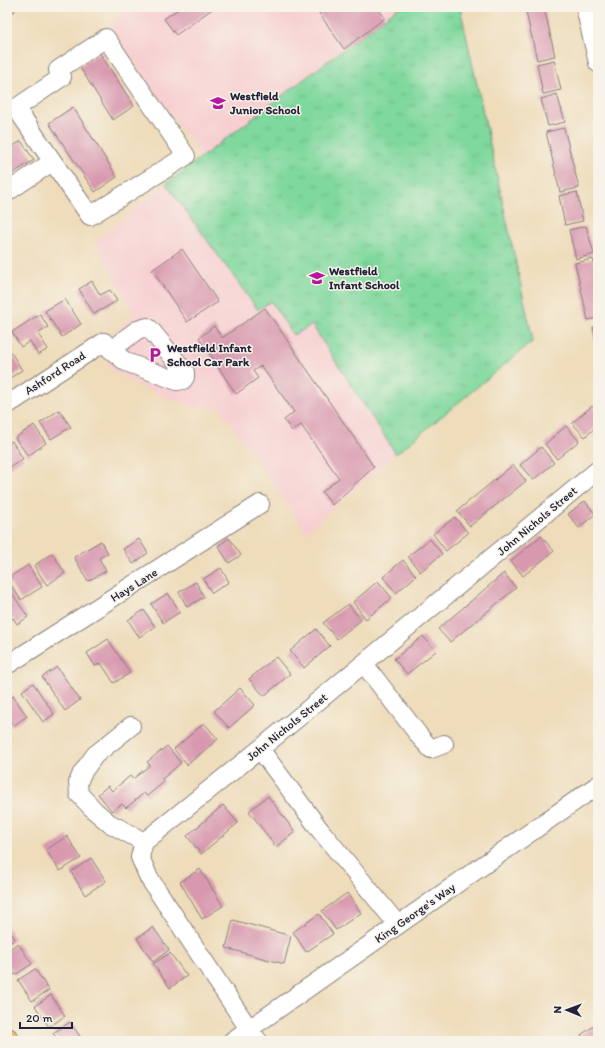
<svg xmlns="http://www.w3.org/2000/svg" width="605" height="1048" viewBox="0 0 605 1048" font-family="Itim,sans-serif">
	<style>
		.built { fill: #f7cfd1 }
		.grass { fill: url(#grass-tufts); stroke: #507d6c }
		.building { fill: #d898af }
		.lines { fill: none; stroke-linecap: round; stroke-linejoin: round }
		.minor-casing { stroke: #887f7a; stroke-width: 20 }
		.major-casing { stroke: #887f7a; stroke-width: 24 }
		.minor { stroke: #fff; stroke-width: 18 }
		.major { stroke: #fbbd6e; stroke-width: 22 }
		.labels { text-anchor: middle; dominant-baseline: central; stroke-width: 3; stroke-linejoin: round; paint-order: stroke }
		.poi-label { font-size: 12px; font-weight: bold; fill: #22223b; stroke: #f7f3e8; text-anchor: start }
		.street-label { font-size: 12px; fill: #22223b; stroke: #f7f3e8 }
	</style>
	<defs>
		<pattern id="grass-tufts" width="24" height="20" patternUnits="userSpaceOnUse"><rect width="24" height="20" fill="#7fd89d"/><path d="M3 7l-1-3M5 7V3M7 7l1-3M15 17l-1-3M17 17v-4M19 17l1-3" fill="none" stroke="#6db988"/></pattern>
	</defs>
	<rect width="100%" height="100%" fill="#f7f3e8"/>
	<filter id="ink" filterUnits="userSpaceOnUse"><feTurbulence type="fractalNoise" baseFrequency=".025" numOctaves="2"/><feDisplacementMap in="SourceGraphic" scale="8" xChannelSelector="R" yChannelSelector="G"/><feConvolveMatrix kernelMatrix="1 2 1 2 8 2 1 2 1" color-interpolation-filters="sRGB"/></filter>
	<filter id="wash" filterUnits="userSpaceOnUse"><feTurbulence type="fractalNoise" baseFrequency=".012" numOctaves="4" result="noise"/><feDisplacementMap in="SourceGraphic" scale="16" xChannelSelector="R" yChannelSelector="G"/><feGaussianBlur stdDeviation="0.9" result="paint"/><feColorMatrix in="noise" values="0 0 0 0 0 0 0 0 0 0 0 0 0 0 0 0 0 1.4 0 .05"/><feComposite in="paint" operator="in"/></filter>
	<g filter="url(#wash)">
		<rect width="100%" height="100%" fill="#eedcba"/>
		<path class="built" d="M133,7h327l73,334 -137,113 -90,78 -86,-124 -25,-1 -27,-9 -26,-11 -33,-18 -5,-27 30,-28 -39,-73 71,-57 35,-27 -93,-133z"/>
		<path class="grass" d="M399,7h61l73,334 -137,113 -84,-129 -19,10 -22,-34 -13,9 -92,-126z"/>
		<g id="blocks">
			<path class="building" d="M7,7h5l3,4 -8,5z
				M181,7h34l-39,28 -12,-16z
				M315,7h62l8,11 -41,31z
				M525,7h19l11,49 -18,4z
				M100,53l34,53 -21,14 -34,-54z
				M554,60l7,30 -18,4 -6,-30z
				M557,94l8,28 -17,4 -7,-27z
				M73,107l44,70 -22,15 -46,-69z
				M564,128l15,60 -19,4 -14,-60z
				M21,141l13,19 -27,17v-27z
				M577,192l6,29 -18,4 -6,-29z
				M586,226l8,28 -18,5 -7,-29z
				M182,249l36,53 -31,20 -35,-52z
				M593,259l5,21v38l-10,2 -13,-57z
				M92,281l8,14 10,-5 7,11 -23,13 -15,-25z
				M65,299l16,25 -19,13 -17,-26z
				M265,308l109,159 -42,38 -10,-13 17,-14 -38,-53 -9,6 -8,-11 10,-8 -33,-46 -8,5 5,7 -22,16 -37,-56 15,-12 8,12z
				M40,314l8,13 -10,7 10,15 -10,6 -8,-14 -9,6 -9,-15z
				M598,326v21h-1l-4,-20z
				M10,351l12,19 -15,10v-27z
				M592,406l6,7v12l-13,12 -13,-14z
				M59,410l12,17 -20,12 -11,-16z
				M34,425l12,18 -18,13 -13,-18z
				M566,426l13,15 -22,18 -12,-15z
				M12,441l11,18 -16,10v-25z
				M541,447l13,16 -21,17 -13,-15z
				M513,465l13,16 -56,45 -13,-15z
				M585,501l10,13 -16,14 -11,-14z
				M455,517l13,16 -22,18 -13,-17z
				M541,536l13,15 -31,25 -12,-15z
				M229,538l12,17 -12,8 -11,-17z
				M139,539l9,14 -15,11 -10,-15z
				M430,539l12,15 -22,18 -12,-16z
				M101,541l7,12 -9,5 7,13 -18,10 -14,-24z
				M52,553l13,20 -18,12 -13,-19z
				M403,560l13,16 -20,17 -13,-16z
				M28,565l14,22 -21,13 -14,-21z
				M221,568l8,14 -17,11 -9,-14z
				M504,573l12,15 -66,54 -12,-13z
				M378,581l14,17 -26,21 -13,-17z
				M196,582l8,15 -17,10 -8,-15z
				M7,586l21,31 -11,7 -4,-6 -3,2 -3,-4z
				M168,593l12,19 -17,11 -12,-19z
				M348,604l13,16 -24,19 -14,-16z
				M144,610l11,17 -16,10 -11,-17z
				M316,629l14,17 -26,22 -14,-17z
				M423,636l13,15 -29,23 -13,-15z
				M108,639l22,34 -16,10 -13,-20 -6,3 -8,-13z
				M276,657l14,17 -26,22 -15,-17z
				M57,667l23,33 -15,11 -23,-34z
				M33,683l21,31 -11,8 -21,-31z
				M240,688l15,17 -26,23 -15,-17z
				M13,696l14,20 -14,10 -6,-9v-17z
				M204,723l14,16 -31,26 -13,-16z
				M167,746l14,17 -19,16 2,3 -17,14 -3,-3 -18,15 -4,-4 -10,7 -14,-17 10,-8 4,5 18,-15 3,3 17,-14 -3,-3z
				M268,796l27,36 -19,15 -27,-36z
				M223,805l15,18 -37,31 -14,-18z
				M67,836l14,22 -21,13 -14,-21z
				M91,858l15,23 -21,14 -14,-23z
				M200,869l23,37 -21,13 -22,-37z
				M347,893l14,20 -25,17 -14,-19z
				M319,914l14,20 -27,18 -13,-20z
				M233,920l58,16 -7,28 -58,-16z
				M7,927l8,12 -8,6z
				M153,927l16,23 -16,12 -16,-24z
				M18,943l14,21 -17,11 -8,-12v-12z
				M170,953l17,23 -17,12 -17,-24z
				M35,969l14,21 -17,11 -14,-21z
				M51,995l14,21 -16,11 -14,-21z
				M70,1022l7,10 6,9h-25l-5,-8z
				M598,1023v18h-13l-4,-6z"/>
		</g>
	</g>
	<g filter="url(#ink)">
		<use href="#blocks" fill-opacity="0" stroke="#887f7a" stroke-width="1"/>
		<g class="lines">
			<defs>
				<path id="minor" d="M585,7l13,56
					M106,38l80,118 -96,60 -74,-108 46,-31 -4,-7z
					M7,192l45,-30
					M147,327l3,2 35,43v5l-2,3 -6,1 -51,-19 -15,-12 26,-20z
					M7,405l97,-63 7,8
					M364,664l57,74 10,11 13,-5
					M7,665l253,-161
					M131,726l-36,29 -13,18 -4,10 1,11 16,17 14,12 35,19
					M260,749l60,81 78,95
					M232,1041l366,-256
					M258,1041l-9,-12 -100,-151 -9,-21 4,-15 116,-93 338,-279"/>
				<path id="major" d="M7,1039l1,2"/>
			</defs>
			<use href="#minor" class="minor-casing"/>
			<use href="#major" class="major-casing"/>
			<use href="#minor" class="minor"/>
			<use href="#major" class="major"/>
		</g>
	</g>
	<defs>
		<symbol id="school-bare" viewBox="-9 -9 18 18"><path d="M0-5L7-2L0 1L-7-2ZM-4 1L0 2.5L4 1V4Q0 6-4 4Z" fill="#b5179e" stroke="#f7f3e8" stroke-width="2.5" paint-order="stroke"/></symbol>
		<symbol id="parking-bare" viewBox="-9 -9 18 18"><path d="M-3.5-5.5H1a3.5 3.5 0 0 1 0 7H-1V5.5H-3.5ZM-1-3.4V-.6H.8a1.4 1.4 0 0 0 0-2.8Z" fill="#b5179e" stroke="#f7f3e8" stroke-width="2.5" paint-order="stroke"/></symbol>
	</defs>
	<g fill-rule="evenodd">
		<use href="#school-bare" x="207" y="92" width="22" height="22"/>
		<use href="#school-bare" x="306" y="267" width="22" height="22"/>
		<use href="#parking-bare" x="144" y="344" width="22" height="22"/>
	</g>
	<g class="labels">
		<g class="poi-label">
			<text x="230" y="96">Westfield<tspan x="230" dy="14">Junior School</tspan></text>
			<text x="329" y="271">Westfield<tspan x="329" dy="14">Infant School</tspan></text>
			<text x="167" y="348">Westfield Infant<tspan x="167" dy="14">School Car Park</tspan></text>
		</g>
		<g class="street-label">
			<text transform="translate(55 373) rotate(-33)">Ashford Road</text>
			<text transform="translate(537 521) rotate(-40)">John Nichols Street</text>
			<text transform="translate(134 585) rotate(-32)">Hays Lane</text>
			<text transform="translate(287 727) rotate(-39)">John Nichols Street</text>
			<text transform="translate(415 913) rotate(-35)">King George's Way</text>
		</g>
	</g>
	<rect width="605" height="1048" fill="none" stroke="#f7f3e8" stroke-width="24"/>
	<g transform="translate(567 1010) rotate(271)" stroke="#f7f3e8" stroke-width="3" paint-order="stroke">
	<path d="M0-3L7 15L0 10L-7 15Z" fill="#22223b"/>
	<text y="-6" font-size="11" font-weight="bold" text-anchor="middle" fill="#22223b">N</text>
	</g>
	<path d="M20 1022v6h52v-6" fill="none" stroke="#22223b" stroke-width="2"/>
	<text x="26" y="1022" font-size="12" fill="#22223b" stroke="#f7f3e8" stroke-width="3" paint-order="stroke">20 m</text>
</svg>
